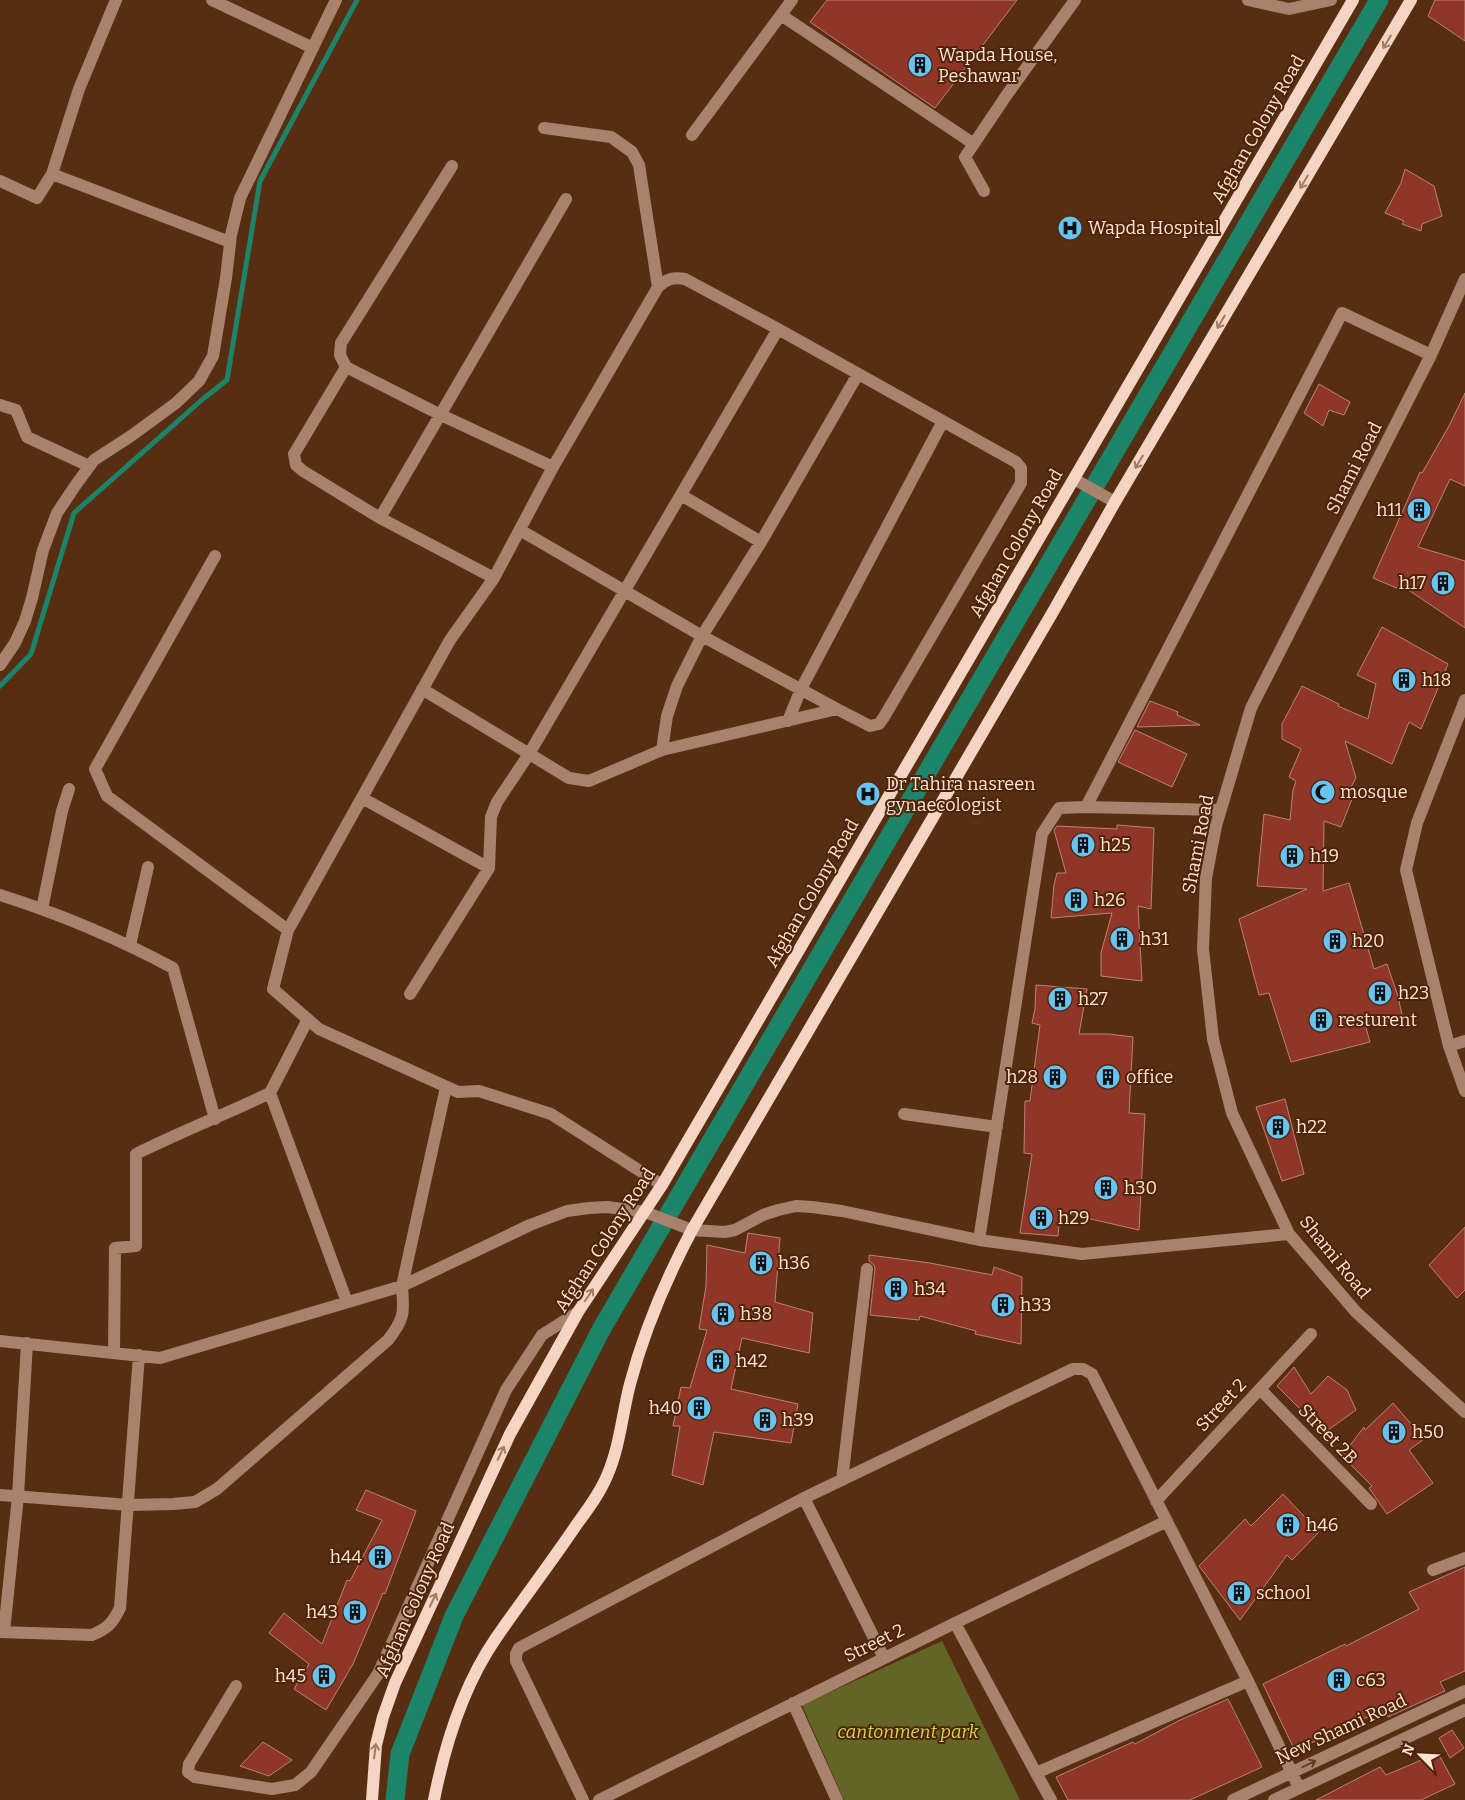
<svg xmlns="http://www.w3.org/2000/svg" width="1465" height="1800" viewBox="0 0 1465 1800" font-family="Bitter,serif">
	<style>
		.green { fill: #636524 }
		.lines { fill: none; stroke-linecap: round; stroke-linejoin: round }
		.stream { stroke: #1c8469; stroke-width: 5 }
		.canal { stroke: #1c8469; stroke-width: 19 }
		.building { fill: #903629; stroke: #bb8277 }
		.minor { stroke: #a8826d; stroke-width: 12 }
		.major { stroke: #f4d5c3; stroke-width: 12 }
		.oneway { stroke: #a07c66 }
		.oneway2 { stroke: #643c21 }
		.labels { text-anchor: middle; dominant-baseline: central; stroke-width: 4; stroke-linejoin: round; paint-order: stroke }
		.poi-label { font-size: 18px; fill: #fee3d4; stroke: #4d2408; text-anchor: start }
		.street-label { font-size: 18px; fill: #fee3d4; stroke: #4d2408 }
		.park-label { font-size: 18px; font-style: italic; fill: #d3d750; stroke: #4d2408 }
	</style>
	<rect width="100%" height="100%" fill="#582e13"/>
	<path class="green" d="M942,1641l78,159h-176l-42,-95z"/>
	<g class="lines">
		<path class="stream" d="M0,686l31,-32 43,-141 130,-115 23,-18 33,-199 97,-181"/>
		<path class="canal" d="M395,1800l5,-46 54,-138 148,-288 777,-1328"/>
	</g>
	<path class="building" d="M827,0h190l-82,108 -125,-86z
		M1435,0h30v41l-37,-25z
		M1405,169l29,17 8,30 -20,8 -1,7 -19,-7 2,-3 -19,-8 16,-30z
		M1319,384l31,18 -6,13 -15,-5 -6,16 -19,-13z
		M1465,393v93l-15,-7 -32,68 47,14v67l-64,-43 -2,4 -26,-11 47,-106 2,1 27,-47z
		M1382,627l66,37 -27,65 -12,-7 -17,42 -47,-23 11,37 -5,9 3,7 -13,33 -17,-6 -1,70 26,-8 25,86 13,-5 11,32 5,24 -38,4 5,18 -79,20 -22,-69 -10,2 -20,-76 68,-30 -50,-3 7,-72 26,6 3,-30 3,-9 -7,-4 12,-28 -19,-10v-15l20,-38 37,18 -1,2 30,13 8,-35 -19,-9z
		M1150,701l28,11 -1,3 23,10 -63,2z
		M1135,730l52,24 -15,33 -54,-25z
		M1117,825l37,3 -3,81 -13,-3 4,75 -41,-5v-23l11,-40 -61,5 3,-33 3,-12h9l-12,-43 3,-4 60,3z
		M1036,985l51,4 -8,45h30l24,3 -4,76 16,1 -6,116 -79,-18 -2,24 -38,-3 12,-79 -8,-1 1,-52h5l10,-76 -8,-2 3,-14z
		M1285,1099l19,75 -22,7 -26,-74z
		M1465,1227v63l-8,8 -28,-33z
		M748,1233l32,5 -5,64 38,11 -4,40 -67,-15 -11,51 67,15 -7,39 -77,-11 -11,53 -31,-10 8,-49h-7l8,-39 9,1 17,-58 -8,-1 7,-43 1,-41 38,8z
		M869,1255l61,8 62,12 2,-8 28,10 -1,67 -46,-10 1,-3 -56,-15 -1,4 -49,-5 5,-46 -1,-4 -5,-4z
		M1294,1367l17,27 17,-18 19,14 9,20 -32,23 -47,-47z
		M1393,1403l31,36 -15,11 24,33 -46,31 -18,-26 3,-2 -30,-30 22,-29 1,3z
		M366,1490l50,21 -31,83 -2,-1 -30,71 -27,46 -32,-21 15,-25 -40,-31 15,-20 38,31 25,-64 3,1 32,-61 -26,-10z
		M1283,1494l36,38 -27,28 -5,-5 -47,65 -41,-54 46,-47 6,7z
		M1465,1567v104l-25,11 5,9 -57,26 -2,-5 -52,15 2,4 -41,20 -32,-67 82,-40 1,2 73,-37 -10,-17z
		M1228,1699l34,68 -72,33h-122l-12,-23 77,-35 2,2 43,-23z
		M1452,1730l12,18 -14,10 -11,-20z
		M263,1742l29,18 -23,16 -29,-10z
		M1438,1753l17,31 -34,16h-105l64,-33 6,8z"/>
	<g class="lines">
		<path class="minor" d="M212,0l101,48
			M1248,0l41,9 42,-9
			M781,15l193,129
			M544,128l67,9 21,15 7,13 19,122
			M692,135l100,-135
			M452,166l-111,177 -1,12 6,12 95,48 112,52
			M52,174l27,-85 37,-89
			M0,181l37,17 15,-24 178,68
			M984,191l-19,-34 41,-61 69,-96
			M1465,279l-34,76 -180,353 -35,118 -10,52 -3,71 10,90 19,74 57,121 67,78 109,100
			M346,367l-52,87 2,11 7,6 77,47 114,60
			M0,405l16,5 11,27 62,29
			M1074,479l41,23
			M681,495l80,47
			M380,518l186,-319
			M520,530l182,106 135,73
			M215,556l-120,213 12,27 181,134
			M0,665l15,-22 10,-22 7,-23 11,-48 14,-37 18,-27 19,-26 37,-24 45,-33 23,-22 14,-25 13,-78 5,-43 9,-37 96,-198
			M422,689l147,89 20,3 73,-31 175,-41 33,17 9,-2 5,-7 137,-234v-15l-5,-6 -238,-133 -93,-50c-12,-2 -19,0 -27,8l-105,180 -59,111 -44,62 -162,290 -15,59 46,40 139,63 21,-1 72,23 111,71
			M1465,700l-48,123 -11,47 43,176 16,45
			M788,721l13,-32 142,-268
			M662,750l5,-34 10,-30 25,-50 59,-94 97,-168
			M362,798l127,70
			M1086,807l134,3
			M0,895c60,19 117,43 173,73l42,151
			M42,909l20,-98 7,-22
			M130,945l18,-78
			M410,994l79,-126 2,-51 6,-15 32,-48 249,-425
			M308,1019l-38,74 77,209
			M1449,1046l16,-5
			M904,1114l93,13
			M979,1240l63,-406 17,-26 27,-1 256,-494 89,42
			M0,1341l160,17 242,-72 128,-61 37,-14 22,-3 18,-1 38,5 47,18 33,2 10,-2 28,-15 15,-5 18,-4 16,1 30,4 137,29 103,14 207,-20
			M114,1353l1,-105 21,-2v-92c44,-22 90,-40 134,-61
			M1260,1389l111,115
			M842,1480l25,-211
			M0,1495l129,10 44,-1 22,-2 22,-13 171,-149c17,-22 16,-27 14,-54l44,-199
			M804,1498l80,160
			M1156,1501l155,-167
			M1433,1570l32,-12
			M955,1623l81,150 212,-92
			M0,1632l92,3c16,-7 20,-11 28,-27l19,-253
			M4,1632l14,-136 9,-153
			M236,1686l-47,78 -1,8 7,5 77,12 23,-4 16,-13 67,-98 128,-284 36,-55 36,-23
			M793,1703l44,97
			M1036,1773l15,27
			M583,1800l-67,-139v-7l3,-6 285,-150 269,-129h10l9,5 156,307 51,107
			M599,1800l356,-177 212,-102
			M1233,1800l232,-109
			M1274,1800l191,-90"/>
		<path class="major" d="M372,1800l4,-55 7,-28 12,-34 115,-249 68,-122 84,-127 691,-1185
			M434,1800c11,-56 29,-114 62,-162 26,-38 55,-75 81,-114 11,-15 23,-31 30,-48 13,-30 15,-61 23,-92 14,-53 36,-105 62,-154l362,-620 61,-108 296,-502"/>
	</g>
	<defs><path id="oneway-shaft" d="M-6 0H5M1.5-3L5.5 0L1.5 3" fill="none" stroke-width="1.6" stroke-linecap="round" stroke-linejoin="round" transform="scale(1.25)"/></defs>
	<g class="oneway">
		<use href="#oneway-shaft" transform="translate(1387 42) rotate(121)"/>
		<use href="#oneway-shaft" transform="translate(1304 182) rotate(121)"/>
		<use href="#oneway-shaft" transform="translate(1221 322) rotate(121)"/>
		<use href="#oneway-shaft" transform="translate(1139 462) rotate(121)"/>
		<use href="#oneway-shaft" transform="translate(589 1295) rotate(-56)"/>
		<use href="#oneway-shaft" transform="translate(501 1453) rotate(-64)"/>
		<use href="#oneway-shaft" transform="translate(433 1600) rotate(-65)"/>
		<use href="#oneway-shaft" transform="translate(375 1751) rotate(-83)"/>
	</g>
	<use class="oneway2" href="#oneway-shaft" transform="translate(1309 1764) rotate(-25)"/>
	<defs>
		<symbol id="building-disc" viewBox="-11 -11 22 22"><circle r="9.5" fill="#67c4f0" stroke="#4d2408"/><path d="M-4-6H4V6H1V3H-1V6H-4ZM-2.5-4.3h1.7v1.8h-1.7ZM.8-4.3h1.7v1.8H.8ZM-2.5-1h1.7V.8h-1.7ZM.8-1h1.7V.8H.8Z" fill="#111"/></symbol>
		<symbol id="hospital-disc" viewBox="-11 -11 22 22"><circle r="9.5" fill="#67c4f0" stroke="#4d2408"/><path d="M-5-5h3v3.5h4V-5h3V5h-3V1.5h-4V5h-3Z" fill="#111"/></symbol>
		<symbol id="mosque-disc" viewBox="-11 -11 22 22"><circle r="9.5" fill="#67c4f0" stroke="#4d2408"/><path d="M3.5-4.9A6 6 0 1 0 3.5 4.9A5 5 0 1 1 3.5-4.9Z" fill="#111"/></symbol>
	</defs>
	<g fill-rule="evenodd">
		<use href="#building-disc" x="906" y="51" width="28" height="28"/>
		<use href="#hospital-disc" x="1056" y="214" width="28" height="28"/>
		<use href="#building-disc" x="1405" y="496" width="28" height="28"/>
		<use href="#building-disc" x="1429" y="569" width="28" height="28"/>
		<use href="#building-disc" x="1390" y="666" width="28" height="28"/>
		<use href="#mosque-disc" x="1309" y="778" width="28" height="28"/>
		<use href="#hospital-disc" x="854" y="780" width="28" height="28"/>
		<use href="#building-disc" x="1069" y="831" width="28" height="28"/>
		<use href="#building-disc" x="1278" y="842" width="28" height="28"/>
		<use href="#building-disc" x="1062" y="886" width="28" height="28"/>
		<use href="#building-disc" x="1108" y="925" width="28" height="28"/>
		<use href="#building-disc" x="1321" y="927" width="28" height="28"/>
		<use href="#building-disc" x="1366" y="979" width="28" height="28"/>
		<use href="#building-disc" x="1046" y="985" width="28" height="28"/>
		<use href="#building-disc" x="1307" y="1006" width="28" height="28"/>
		<use href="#building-disc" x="1041" y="1063" width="28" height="28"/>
		<use href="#building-disc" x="1094" y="1063" width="28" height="28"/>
		<use href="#building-disc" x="1264" y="1113" width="28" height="28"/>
		<use href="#building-disc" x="1092" y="1174" width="28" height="28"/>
		<use href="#building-disc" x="1027" y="1204" width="28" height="28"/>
		<use href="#building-disc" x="747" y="1249" width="28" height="28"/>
		<use href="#building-disc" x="882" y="1275" width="28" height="28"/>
		<use href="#building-disc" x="989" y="1291" width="28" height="28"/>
		<use href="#building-disc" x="709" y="1300" width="28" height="28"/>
		<use href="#building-disc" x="704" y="1347" width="28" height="28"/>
		<use href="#building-disc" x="685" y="1394" width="28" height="28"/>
		<use href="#building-disc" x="751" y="1406" width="28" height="28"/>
		<use href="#building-disc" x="1380" y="1418" width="28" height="28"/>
		<use href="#building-disc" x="1274" y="1511" width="28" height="28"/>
		<use href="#building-disc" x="366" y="1543" width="28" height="28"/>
		<use href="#building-disc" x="1225" y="1579" width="28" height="28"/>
		<use href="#building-disc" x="341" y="1598" width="28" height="28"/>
		<use href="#building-disc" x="310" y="1662" width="28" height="28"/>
		<use href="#building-disc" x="1325" y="1666" width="28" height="28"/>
	</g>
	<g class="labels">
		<g class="poi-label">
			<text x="938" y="55">Wapda House,<tspan x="938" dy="21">Peshawar</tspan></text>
			<text x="1088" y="228">Wapda Hospital</text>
			<text x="1402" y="510" text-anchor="end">h11</text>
			<text x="1426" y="583" text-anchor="end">h17</text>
			<text x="1422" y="680">h18</text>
			<text x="886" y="784">Dr Tahira nasreen<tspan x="886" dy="21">gynaecologist</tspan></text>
			<text x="1340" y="792">mosque</text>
			<text x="1100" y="845">h25</text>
			<text x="1310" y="856">h19</text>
			<text x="1094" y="900">h26</text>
			<text x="1140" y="939">h31</text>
			<text x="1352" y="941">h20</text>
			<text x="1398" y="993">h23</text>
			<text x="1078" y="999">h27</text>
			<text x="1338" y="1020">resturent</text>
			<text x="1038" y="1077" text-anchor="end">h28</text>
			<text x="1126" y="1077">office</text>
			<text x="1296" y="1127">h22</text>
			<text x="1124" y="1188">h30</text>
			<text x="1058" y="1218">h29</text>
			<text x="778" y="1263">h36</text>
			<text x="914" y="1289">h34</text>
			<text x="1020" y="1305">h33</text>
			<text x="740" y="1314">h38</text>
			<text x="736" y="1361">h42</text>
			<text x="682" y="1408" text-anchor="end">h40</text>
			<text x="782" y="1420">h39</text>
			<text x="1412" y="1432">h50</text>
			<text x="1306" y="1525">h46</text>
			<text x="362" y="1557" text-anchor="end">h44</text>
			<text x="1256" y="1593">school</text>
			<text x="338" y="1612" text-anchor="end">h43</text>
			<text x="306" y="1676" text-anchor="end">h45</text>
			<text x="1356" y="1680">c63</text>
		</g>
		<g class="street-label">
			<text transform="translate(1258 129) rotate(-60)">Afghan Colony Road</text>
			<text transform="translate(1354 468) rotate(-63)">Shami Road</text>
			<text transform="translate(1016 543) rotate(-60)">Afghan Colony Road</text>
			<text transform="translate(1198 844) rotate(-79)">Shami Road</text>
			<text transform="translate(812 893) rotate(-60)">Afghan Colony Road</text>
			<text transform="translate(605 1240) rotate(-57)">Afghan Colony Road</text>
			<text transform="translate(1335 1257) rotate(51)">Shami Road</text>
			<text transform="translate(1221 1405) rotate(-47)">Street 2</text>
			<text transform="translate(1328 1434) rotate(46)">Street 2B</text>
			<text transform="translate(415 1600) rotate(-66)">Afghan Colony Road</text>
			<text transform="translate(874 1643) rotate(-26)">Street 2</text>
			<text transform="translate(1341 1729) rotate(-25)">New Shami Road</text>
		</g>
		<g class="park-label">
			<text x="908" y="1732">cantonment park</text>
		</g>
	</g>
	<g transform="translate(1420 1755) rotate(294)" stroke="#4d2408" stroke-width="4" paint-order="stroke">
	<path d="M0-4L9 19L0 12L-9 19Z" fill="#fee3d4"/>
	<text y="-8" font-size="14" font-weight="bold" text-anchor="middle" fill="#fee3d4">N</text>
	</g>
</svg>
